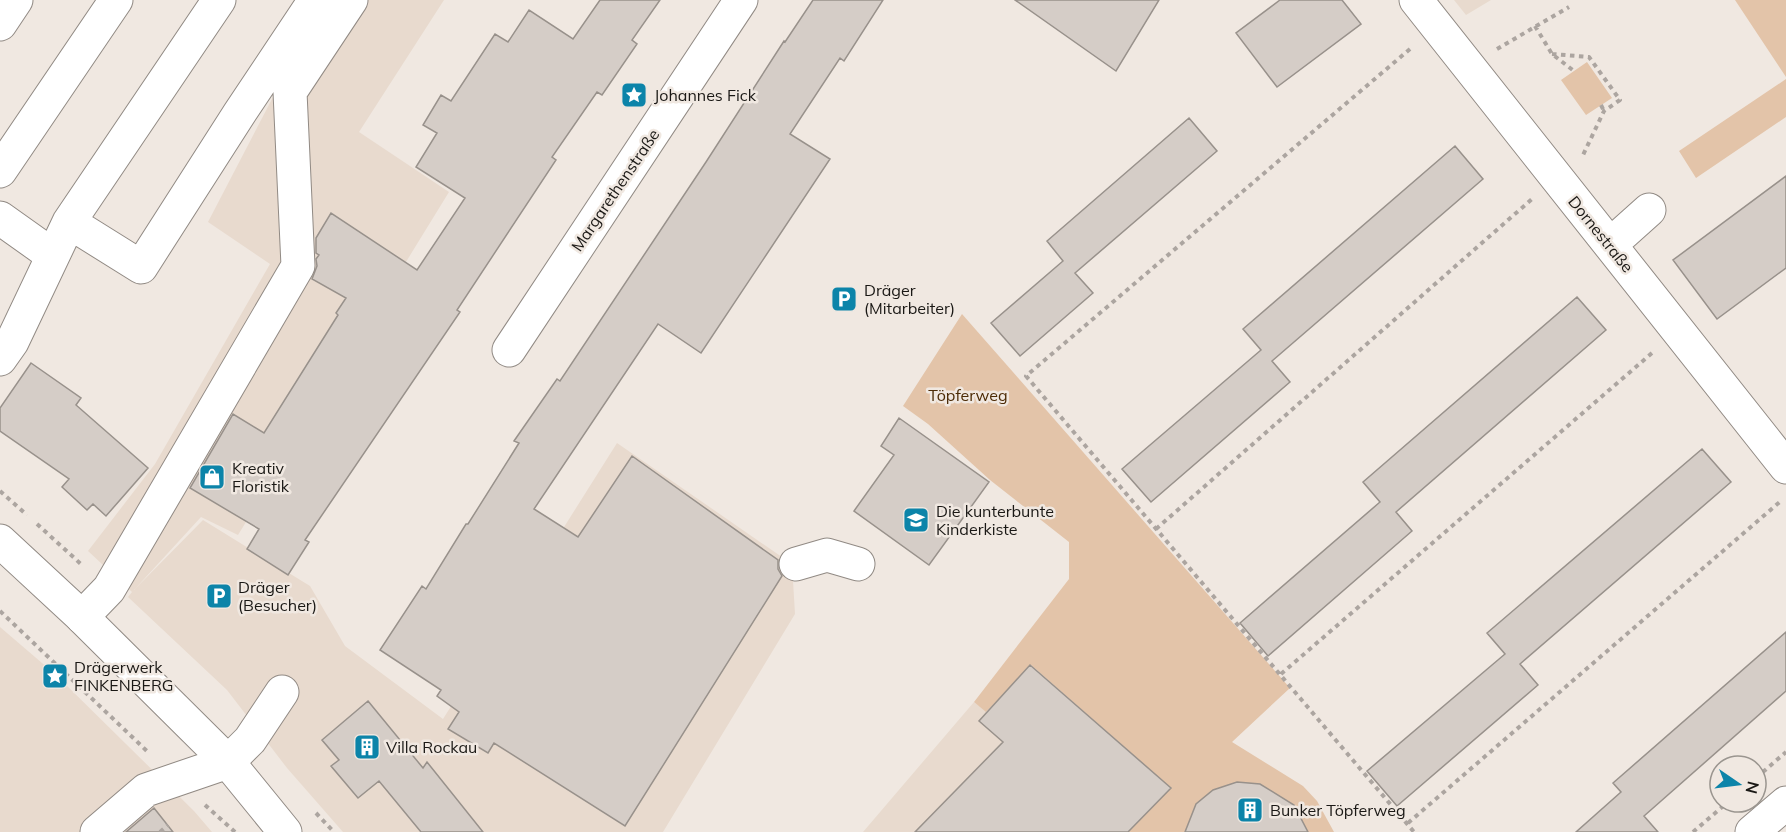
<svg xmlns="http://www.w3.org/2000/svg" width="1786" height="832" viewBox="0 0 1786 832" font-family="Mulish,sans-serif">
	<style>
		.built { fill: #e8dace }
		.green { fill: #e3c4a9 }
		.building { fill: #d5cdc7; stroke: #98918b; stroke-width: 1.5 }
		.lines { fill: none; stroke-linecap: round; stroke-linejoin: round }
		.minor-casing { stroke: #918a84; stroke-width: 35 }
		.major-casing { stroke: #918a84; stroke-width: 35 }
		.path { stroke: #aca5a0; stroke-width: 4; stroke-dasharray: 4.5 4.5; stroke-linecap: butt }
		.minor { stroke: #fff; stroke-width: 33 }
		.major { stroke: #fff; stroke-width: 33 }
		.labels { text-anchor: middle; dominant-baseline: central; stroke-width: 5; stroke-linejoin: round; paint-order: stroke }
		.poi-label { font-size: 16px; fill: #1a1815; stroke: #f0e8e1; text-anchor: start }
		.street-label { font-size: 16px; fill: #1a1815; stroke: #f0e8e1 }
		.park-label { font-size: 16px; fill: #4c2b06; stroke: #f0e8e1 }
	</style>
	<rect width="100%" height="100%" fill="#f0e8e1"/>
	<path class="built" d="M335,0h109l-85,132 90,60 -211,343 -37,-18 -67,73 69,-70 107,66 35,60 98,73 174,-276 175,121 3,50 -132,218h-320l-56,-64 -60,-78 -99,-93 4,-5 -44,-41 67,-87 115,-200 -62,-42 64,-123z
		M1454,0h37l-25,15z
		M0,627l56,48 138,136 18,21h-212z
		M1030,665l141,123 -43,44h-265l111,-130 13,10z"/>
	<path class="green" d="M1735,0h51v77z
		M1587,62l25,36 -26,17 -25,-35z
		M1786,79v38l-90,61 -17,-27z
		M962,314l328,374 -58,54 71,44 14,15 17,31h-206l43,-44 -140,-123 -45,47 -12,-10 95,-123v-37l-79,-62 -62,-56 -25,-18z"/>
	<path class="building" d="M600,0h60l-28,40 5,4 -35,51 -5,-3 -45,65 4,3 -99,150 3,2 -155,228 4,2 -21,33 -41,-26 12,-20 -69,-41 43,-74 31,19 74,-118 -2,-2 10,-15 -34,-19 5,-13 -1,-7 3,-4 -3,-2v-15l15,-25 86,57 48,-72 -49,-31 21,-34 -14,-8 18,-30 10,6 44,-67 13,8 21,-32 44,29z
		M813,0h70l-39,61 -4,-3 -50,76 40,25 -129,194 -43,-29 -124,185 44,28 54,-81 146,104v9l4,7 -157,250 -131,-83 -6,10 -40,-24 11,-17 -22,-16 4,-6 -61,-40 42,-64 4,3 40,-65h2l51,-81 -5,-2 43,-62 3,2 146,-219 78,-121 1,1z
		M1015,0h144l-43,71z
		M1280,0h62l19,24 -84,63 -41,-54z
		M1189,118l28,33 -142,122 18,20 -73,63 -29,-33 72,-62 -16,-20z
		M1455,146l28,33 -211,182 18,21 -139,120 -29,-33 139,-119 -18,-21z
		M1786,176v92l-69,51 -44,-59z
		M1577,297l29,33 -210,182 16,19 -144,125 -28,-33 140,-121 -17,-20z
		M31,363l50,35 -5,7 72,63 -42,48 -13,-12 -6,6 -25,-23 7,-8 -69,-48v-23z
		M899,418l90,64 -60,83 -75,-54 40,-56 -13,-9z
		M1702,449l29,33 -211,182 18,21 -141,121 -30,-35 138,-117 -18,-21z
		M1786,632v59l-142,125 14,16h-82l45,-40 -8,-9z
		M1030,665l141,123 -43,44h-213l88,-90 -24,-21z
		M368,701l55,67 4,-6 56,70h-62l-42,-51 -21,17 -27,-32 8,-6 -17,-20z
		M1237,782l23,2 34,21 14,27h-123l11,-28 17,-14z
		M154,808l19,24h-47z"/>
	<g class="lines">
		<defs>
			<path id="minor" d="M1416,0l370,467
				M0,24l16,-24
				M0,171l116,-171
				M0,218l52,37
				M69,222l72,45 98,-153 76,-114
				M1611,244l38,-34
				M509,350l232,-350
				M0,359l12,-17 57,-120 150,-222
				M796,564l31,-9 31,9
				M82,617l27,-28 189,-323 -8,-174 61,-92
				M97,832l49,-42 82,-28 22,-22 32,-48"/>
			<path id="major" d="M0,541l82,76 146,145 57,70
				M1752,832l34,-29"/>
		</defs>
		<use href="#minor" class="minor-casing"/>
		<use href="#major" class="major-casing"/>
		<path class="path" d="M1535,26l17,28 22,17
			M1410,49l-384,327 388,456
			M1497,49l72,-42
			M1552,54l37,3 31,43 -16,11 -21,44
			M1601,105l3,6
			M0,491l27,24
			M37,524l45,41
			M1156,529l376,-330
			M0,611l149,142
			M1281,674l371,-321
			M1756,778l30,-26
			M205,805l30,27
			M316,813l18,19
			M1408,823l374,-323
			M160,832l8,-7
			M1693,832l35,-30"/>
		<use href="#minor" class="minor"/>
		<use href="#major" class="major"/>
	</g>
	<defs>
		<symbol id="sight-square" viewBox="-11 -11 22 22"><rect x="-9" y="-9" width="18" height="18" rx="4" fill="#0c84a9" stroke="#f0e8e1"/><path d="M0-6L1.8-2.2L6-1.7L2.9 1.2L3.7 5.4L0 3.3L-3.7 5.4L-2.9 1.2L-6-1.7L-1.8-2.2Z" fill="#fff"/></symbol>
		<symbol id="parking-square" viewBox="-11 -11 22 22"><rect x="-9" y="-9" width="18" height="18" rx="4" fill="#0c84a9" stroke="#f0e8e1"/><path d="M-3.5-5.5H1a3.5 3.5 0 0 1 0 7H-1V5.5H-3.5ZM-1-3.4V-.6H.8a1.4 1.4 0 0 0 0-2.8Z" fill="#fff"/></symbol>
		<symbol id="shop-square" viewBox="-11 -11 22 22"><rect x="-9" y="-9" width="18" height="18" rx="4" fill="#0c84a9" stroke="#f0e8e1"/><path d="M-5-2.5h2.3a2.7 3.5 0 0 1 5.4 0H5L5.5 6h-11ZM-1.5-2.5h3a1.5 2.3 0 0 0-3 0Z" fill="#fff"/></symbol>
		<symbol id="school-square" viewBox="-11 -11 22 22"><rect x="-9" y="-9" width="18" height="18" rx="4" fill="#0c84a9" stroke="#f0e8e1"/><path d="M0-5L7-2L0 1L-7-2ZM-4 1L0 2.5L4 1V4Q0 6-4 4Z" fill="#fff"/></symbol>
		<symbol id="building-square" viewBox="-11 -11 22 22"><rect x="-9" y="-9" width="18" height="18" rx="4" fill="#0c84a9" stroke="#f0e8e1"/><path d="M-4-6H4V6H1V3H-1V6H-4ZM-2.5-4.3h1.7v1.8h-1.7ZM.8-4.3h1.7v1.8H.8ZM-2.5-1h1.7V.8h-1.7ZM.8-1h1.7V.8H.8Z" fill="#fff"/></symbol>
	</defs>
	<g fill-rule="evenodd">
		<use href="#sight-square" x="619" y="80" width="30" height="30"/>
		<use href="#parking-square" x="829" y="284" width="30" height="30"/>
		<use href="#shop-square" x="197" y="462" width="30" height="30"/>
		<use href="#school-square" x="901" y="505" width="30" height="30"/>
		<use href="#parking-square" x="204" y="581" width="30" height="30"/>
		<use href="#sight-square" x="40" y="661" width="30" height="30"/>
		<use href="#building-square" x="352" y="732" width="30" height="30"/>
		<use href="#building-square" x="1235" y="795" width="30" height="30"/>
	</g>
	<g class="labels">
		<g class="poi-label">
			<text x="654" y="95">Johannes Fick</text>
			<text x="864" y="290">Dräger<tspan x="864" dy="18">(Mitarbeiter)</tspan></text>
			<text x="232" y="468">Kreativ<tspan x="232" dy="18">Floristik</tspan></text>
			<text x="936" y="511">Die kunterbunte<tspan x="936" dy="18">Kinderkiste</tspan></text>
			<text x="238" y="587">Dräger<tspan x="238" dy="18">(Besucher)</tspan></text>
			<text x="74" y="667">Drägerwerk<tspan x="74" dy="18">FINKENBERG</tspan></text>
			<text x="386" y="747">Villa Rockau</text>
			<text x="1270" y="810">Bunker Töpferweg</text>
		</g>
		<g class="street-label">
			<text transform="translate(615 190) rotate(-56)">Margarethenstraße</text>
			<text transform="translate(1601 234) rotate(51)">Dornestraße</text>
		</g>
		<g class="park-label">
			<text x="968" y="395">Töpferweg</text>
		</g>
	</g>
	<g transform="translate(1738 784) rotate(104)"><circle r="28" fill="#f0e8e1" stroke="#9a958f" stroke-width="1.5"/>
	<path d="M0-4.5L10 22L0 15L-10 22Z" fill="#0c84a9"/>
	<text y="-9" font-size="16" font-weight="bold" text-anchor="middle" fill="#1a1815">N</text>
	</g>
</svg>
